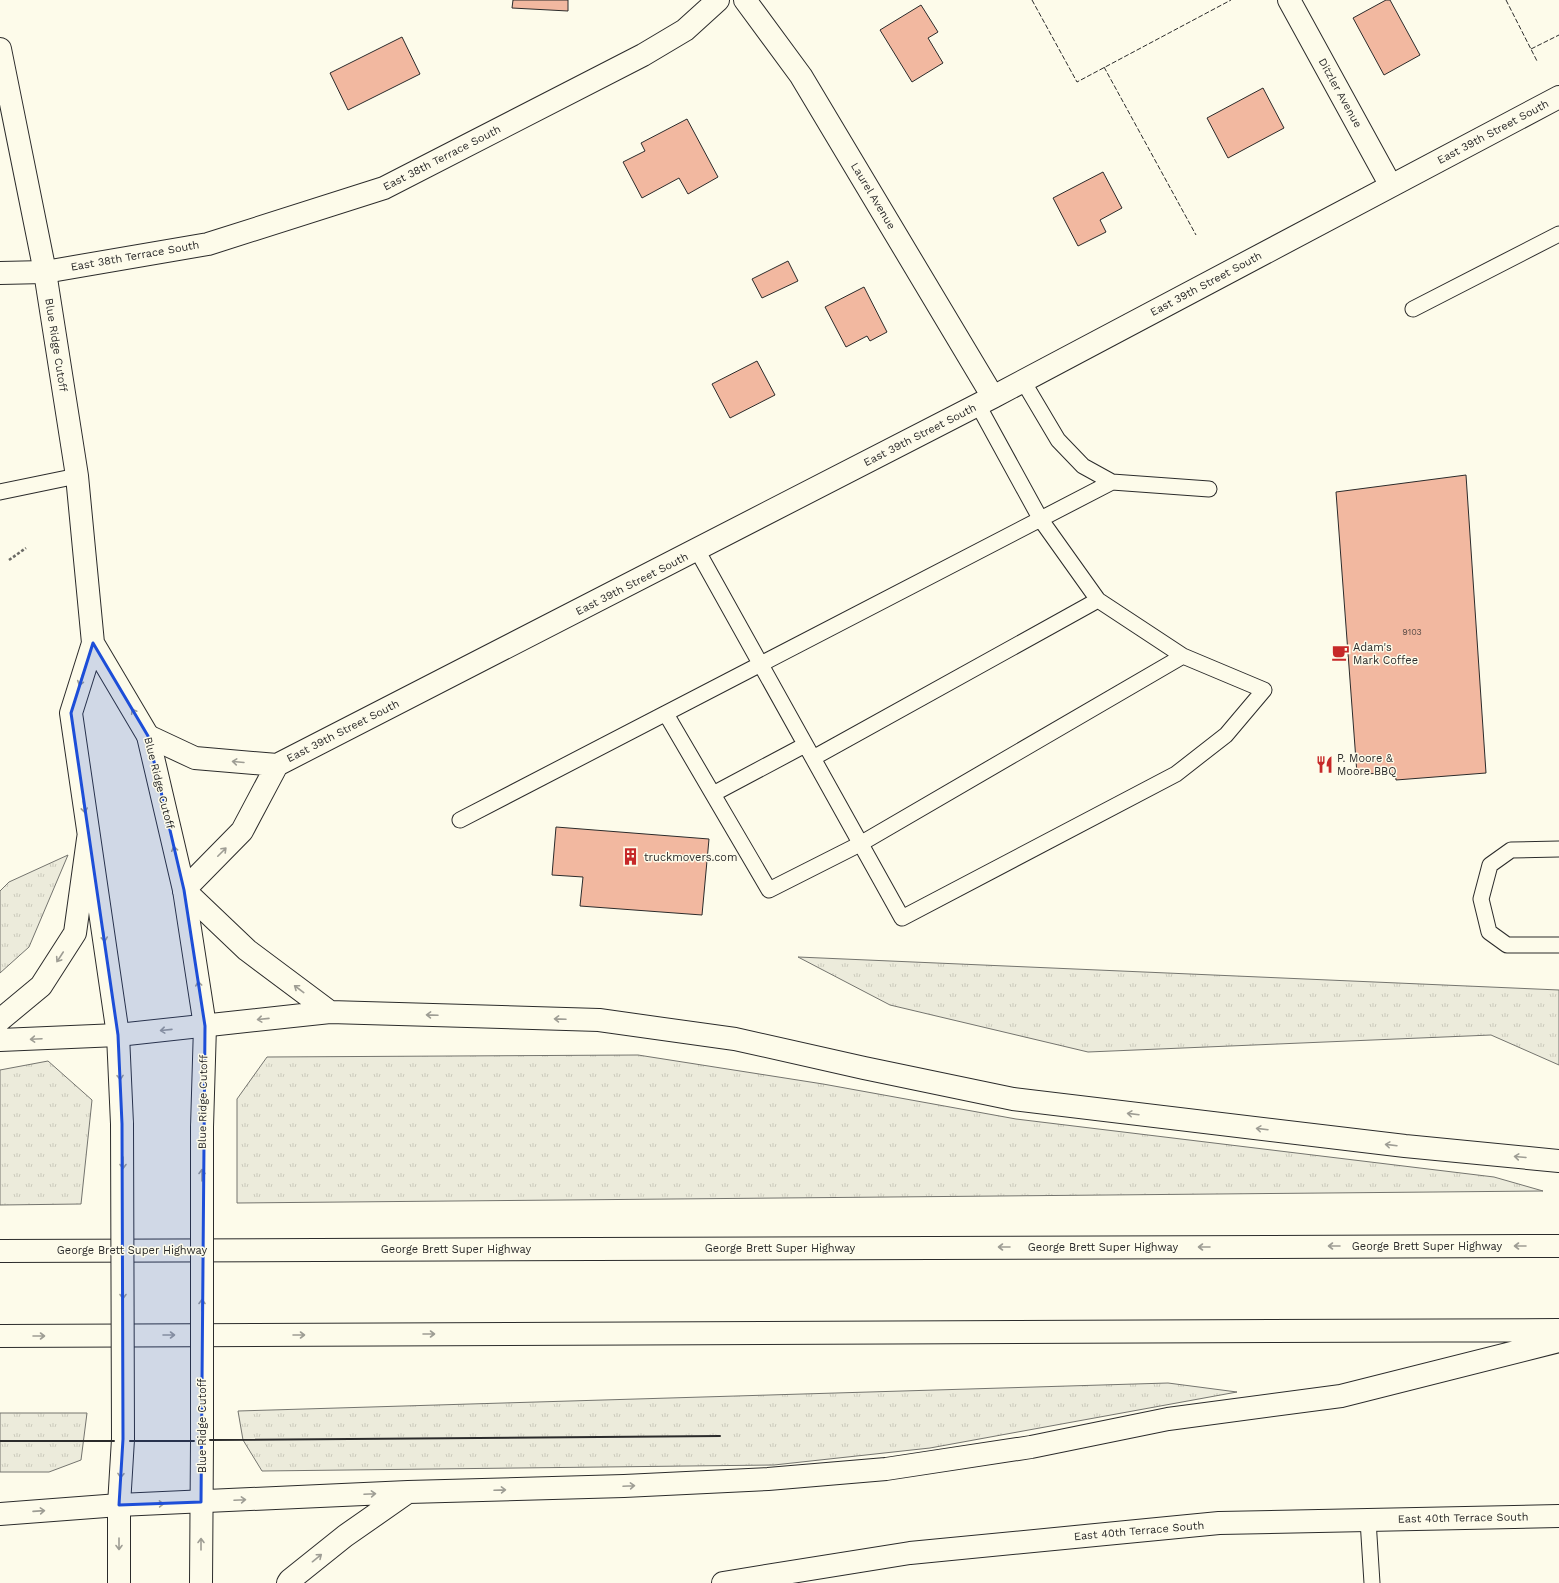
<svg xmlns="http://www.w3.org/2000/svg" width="1559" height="1583" viewBox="0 0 1559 1583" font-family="'Work Sans',sans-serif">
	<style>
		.grass { fill: url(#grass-tufts); stroke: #74746e }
		.building { fill: #f2b8a0; stroke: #2b2b2b }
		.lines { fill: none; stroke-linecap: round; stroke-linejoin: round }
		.service-casing { stroke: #2b2b2b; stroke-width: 17 }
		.minor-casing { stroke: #2b2b2b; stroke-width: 24 }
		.secondary-casing { stroke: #2b2b2b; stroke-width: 24 }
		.motorway-casing { stroke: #2b2b2b; stroke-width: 24 }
		.path { stroke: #6a6964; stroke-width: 2.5; stroke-dasharray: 3 2; stroke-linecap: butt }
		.service { stroke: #fdfbea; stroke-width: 15 }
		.minor { stroke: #fdfbea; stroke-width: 22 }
		.secondary { stroke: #fdfbea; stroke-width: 22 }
		.motorway { stroke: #fdfbea; stroke-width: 22 }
		.secondary-bridge-casing { stroke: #2b2b2b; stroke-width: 24; stroke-linecap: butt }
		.secondary-bridge { stroke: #fdfbea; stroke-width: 22 }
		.fence { stroke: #2b2b2b; stroke-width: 1; stroke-dasharray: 5 2; stroke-linecap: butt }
		.wall { stroke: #2b2b2b; stroke-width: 2 }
		.oneway { stroke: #9e9d94 }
		.marked { fill: #1d4ed8; fill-opacity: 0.2; stroke: #1d4ed8; stroke-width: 3; stroke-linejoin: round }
		.labels { text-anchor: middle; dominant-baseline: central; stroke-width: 3; stroke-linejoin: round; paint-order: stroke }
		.number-label { font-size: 9px; fill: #5d4e48 }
		.street-label { font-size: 11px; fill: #2b2b2b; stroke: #fdfbea }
		.poi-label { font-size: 11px; fill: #2b2b2b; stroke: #fdfbea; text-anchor: start }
	</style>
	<defs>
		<pattern id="grass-tufts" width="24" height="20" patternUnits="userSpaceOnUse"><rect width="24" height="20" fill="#ecebdb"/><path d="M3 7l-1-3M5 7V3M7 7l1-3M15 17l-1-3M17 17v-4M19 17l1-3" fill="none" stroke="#cbcabc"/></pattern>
	</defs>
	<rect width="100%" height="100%" fill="#fdfbea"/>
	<path class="grass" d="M68,855l-39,92 -29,26v-82l9,-9z
		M798,957l761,33v75l-68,-30 -403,17 -198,-47z
		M638,1055l185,29 193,35 478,58 49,14 -1306,12v-104l30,-42z
		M48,1061l44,39 -11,104 -81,1v-135z
		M1168,1383l69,9 -307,56 -156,17 -512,6 -19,-31 -5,-29z
		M0,1413h87l-6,47 -32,12h-49z"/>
	<path class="building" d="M513,0h55v11l-56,-3z
		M1386,0h4l30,55 -36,20 -31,-57z
		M921,5l17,27 -10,6 15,25 -31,19 -32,-52z
		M402,37l18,37 -72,36 -18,-37z
		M1263,88l21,40 -56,30 -21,-40z
		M687,119l31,58 -30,17 -9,-16 -37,20 -19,-36 22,-11 -4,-8z
		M1103,172l19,36 -22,12 6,12 -28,14 -25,-48z
		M788,261l10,20 -36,17 -10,-19z
		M864,287l23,45 -17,9 -3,-5 -21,11 -21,-40z
		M757,361l18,34 -45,23 -18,-34z
		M1466,475l20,298 -90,7 -1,-7 -38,1 -21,-282z
		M556,827l153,12 -7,76 -122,-9 3,-29 -31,-2z"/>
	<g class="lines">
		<defs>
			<path id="service" d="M1413,309l146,-75
				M1023,381l35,59 25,26 29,16 97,7
				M0,492l77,-16
				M697,550l205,368 274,-144 50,-39 38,-45 -81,-34 -85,-56 -57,-80 -63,-115
				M666,714l103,176 91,-46 323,-188
				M813,758l285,-158
				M713,794l92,-49
				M460,820l652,-338
				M1559,849l-48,1 -21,15 -9,34 8,33 18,13h52
				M1368,1520l4,63"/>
			<path id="minor" d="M745,0l56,76 192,321
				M1289,0l102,186
				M0,273l45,-1 163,-28 176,-56 259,-133 42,-25 33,-30
				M148,736l47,22 82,7 716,-368 566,-300
				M184,890l58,-59 35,-66
				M723,1583l187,-30 309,-30 340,-7"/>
			<path id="secondary" d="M0,49l45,223 32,204 16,167 -22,70 47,322 4,89
				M93,643l55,93 36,154 21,136 -3,101
				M119,1583v-78l4,-66
				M201,1583l1,-141"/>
			<path id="motorway" d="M184,890l63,60 83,62
				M0,1020l41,-34 34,-53 13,-94
				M0,1040l118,-5 212,-23 269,8 136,19 129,29 149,31 392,47 154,15
				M0,1251l1559,-5
				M0,1336l1559,-6
				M0,1514l119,-9 289,-13 216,-6 144,-7 118,-10 145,-22 137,-28 173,-23 218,-55
				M288,1583l2,-3 55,-44 63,-44"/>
		</defs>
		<use href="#service" class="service-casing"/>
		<use href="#minor" class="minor-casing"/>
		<use href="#secondary" class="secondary-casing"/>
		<use href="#motorway" class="motorway-casing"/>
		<path class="path" d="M9,560l17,-12"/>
		<use href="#service" class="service"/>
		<use href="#minor" class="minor"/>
		<use href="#secondary" class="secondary"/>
		<use href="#motorway" class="motorway"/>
		<defs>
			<path id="secondary-bridge" d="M122,1124l1,315
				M202,1127v315"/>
		</defs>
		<use href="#secondary-bridge" class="secondary-bridge-casing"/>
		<use href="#secondary-bridge" class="secondary-bridge"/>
		<path class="fence" d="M1032,0l45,82 154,-82
			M1506,0l31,61
			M1531,49l28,-14
			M1104,67l92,168"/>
		<path class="wall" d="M210,1440l510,-4
			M0,1441h114
			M130,1441h64"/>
	</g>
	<defs><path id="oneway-shaft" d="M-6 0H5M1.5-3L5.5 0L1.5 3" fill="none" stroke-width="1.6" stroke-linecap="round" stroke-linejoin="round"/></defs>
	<g class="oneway">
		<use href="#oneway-shaft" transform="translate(81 680) rotate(107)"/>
		<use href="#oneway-shaft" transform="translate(135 714) rotate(-121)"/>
		<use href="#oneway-shaft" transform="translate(238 762) rotate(-175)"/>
		<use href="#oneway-shaft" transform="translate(84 807) rotate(82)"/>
		<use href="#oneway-shaft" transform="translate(175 852) rotate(-103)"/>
		<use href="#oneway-shaft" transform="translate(222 852) rotate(-45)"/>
		<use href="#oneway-shaft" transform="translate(104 936) rotate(82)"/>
		<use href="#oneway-shaft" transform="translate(60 957) rotate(123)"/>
		<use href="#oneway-shaft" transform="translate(199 987) rotate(-99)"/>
		<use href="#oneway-shaft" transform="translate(299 989) rotate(-143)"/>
		<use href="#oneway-shaft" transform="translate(432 1015) rotate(-178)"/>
		<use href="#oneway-shaft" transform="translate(263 1019) rotate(174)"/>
		<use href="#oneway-shaft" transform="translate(560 1019) rotate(-178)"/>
		<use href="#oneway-shaft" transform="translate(166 1030) rotate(174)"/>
		<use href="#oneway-shaft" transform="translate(36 1039) rotate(177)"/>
		<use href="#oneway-shaft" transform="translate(120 1074) rotate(87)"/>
		<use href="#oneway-shaft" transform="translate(1133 1114) rotate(-173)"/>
		<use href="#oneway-shaft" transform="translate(1262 1129) rotate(-173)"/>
		<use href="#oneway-shaft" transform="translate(1391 1145) rotate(-173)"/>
		<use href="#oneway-shaft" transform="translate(1520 1157) rotate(-175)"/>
		<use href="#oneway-shaft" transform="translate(123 1163) rotate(90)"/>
		<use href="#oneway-shaft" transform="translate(202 1175) rotate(-90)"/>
		<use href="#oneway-shaft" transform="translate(1334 1246) rotate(180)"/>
		<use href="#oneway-shaft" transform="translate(1520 1246) rotate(180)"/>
		<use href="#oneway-shaft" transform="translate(1004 1247) rotate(180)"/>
		<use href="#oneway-shaft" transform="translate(1204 1247) rotate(180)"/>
		<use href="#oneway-shaft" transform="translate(123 1293) rotate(90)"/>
		<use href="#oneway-shaft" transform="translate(202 1305) rotate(-90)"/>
		<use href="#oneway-shaft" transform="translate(429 1334)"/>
		<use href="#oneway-shaft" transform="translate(169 1335)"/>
		<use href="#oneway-shaft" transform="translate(299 1335)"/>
		<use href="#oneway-shaft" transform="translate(39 1336)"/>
		<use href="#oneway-shaft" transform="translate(121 1472) rotate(93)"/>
		<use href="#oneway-shaft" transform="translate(629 1486) rotate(-3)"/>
		<use href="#oneway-shaft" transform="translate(500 1490) rotate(-2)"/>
		<use href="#oneway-shaft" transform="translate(370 1494) rotate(-3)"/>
		<use href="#oneway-shaft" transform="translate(240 1500) rotate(-3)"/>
		<use href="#oneway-shaft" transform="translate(158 1504) rotate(-2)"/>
		<use href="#oneway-shaft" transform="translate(39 1511) rotate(-4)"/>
		<use href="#oneway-shaft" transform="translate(119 1544) rotate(90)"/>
		<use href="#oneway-shaft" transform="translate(201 1544) rotate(-90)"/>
		<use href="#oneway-shaft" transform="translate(317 1558) rotate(-39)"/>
	</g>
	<path class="marked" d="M93,643l55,93 36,154 21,136 -4,476 -82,3 4,-66 -1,-315 -4,-89 -47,-322z"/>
	<defs>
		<symbol id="cafe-bare" viewBox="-9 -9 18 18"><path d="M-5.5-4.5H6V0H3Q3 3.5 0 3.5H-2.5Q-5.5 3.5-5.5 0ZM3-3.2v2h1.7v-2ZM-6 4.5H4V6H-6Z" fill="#c62828" stroke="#fdfbea" stroke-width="2.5" paint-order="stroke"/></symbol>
		<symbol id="restaurant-bare" viewBox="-9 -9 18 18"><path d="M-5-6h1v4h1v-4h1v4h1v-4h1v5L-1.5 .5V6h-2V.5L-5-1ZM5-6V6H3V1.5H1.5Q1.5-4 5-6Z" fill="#c62828" stroke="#fdfbea" stroke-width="2.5" paint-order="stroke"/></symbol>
		<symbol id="building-bare" viewBox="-9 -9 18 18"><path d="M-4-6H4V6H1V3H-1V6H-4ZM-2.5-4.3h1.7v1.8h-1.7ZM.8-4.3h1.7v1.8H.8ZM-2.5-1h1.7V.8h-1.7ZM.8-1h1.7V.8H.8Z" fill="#c62828" stroke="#fdfbea" stroke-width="2.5" paint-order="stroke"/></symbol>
	</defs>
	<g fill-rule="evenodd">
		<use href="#cafe-bare" x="1328" y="640" width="25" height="25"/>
		<use href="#restaurant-bare" x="1312" y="752" width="25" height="25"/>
		<use href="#building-bare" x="618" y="844" width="25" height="25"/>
	</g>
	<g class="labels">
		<g class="number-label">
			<text x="1412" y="632">9103</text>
		</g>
		<g class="street-label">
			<text transform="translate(1340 93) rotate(61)">Ditzler Avenue</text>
			<text transform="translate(1493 132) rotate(-28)">East 39th Street South</text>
			<text transform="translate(442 158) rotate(-27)">East 38th Terrace South</text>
			<text transform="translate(873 196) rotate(59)">Laurel Avenue</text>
			<text transform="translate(135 256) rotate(-10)">East 38th Terrace South</text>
			<text transform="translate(1206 284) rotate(-28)">East 39th Street South</text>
			<text transform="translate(56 345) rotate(81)">Blue Ridge Cutoff</text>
			<text transform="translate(920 435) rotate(-27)">East 39th Street South</text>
			<text transform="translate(632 584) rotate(-27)">East 39th Street South</text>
			<text transform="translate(343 731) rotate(-27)">East 39th Street South</text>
			<text transform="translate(159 783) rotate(76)">Blue Ridge Cutoff</text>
			<text transform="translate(203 1102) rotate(-89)">Blue Ridge Cutoff</text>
			<text x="1427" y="1246">George Brett Super Highway</text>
			<text x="1103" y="1247">George Brett Super Highway</text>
			<text x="780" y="1248">George Brett Super Highway</text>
			<text x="456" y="1249">George Brett Super Highway</text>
			<text x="132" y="1250">George Brett Super Highway</text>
			<text transform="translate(202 1426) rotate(-90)">Blue Ridge Cutoff</text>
			<text transform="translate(1463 1518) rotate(-1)">East 40th Terrace South</text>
			<text transform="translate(1139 1531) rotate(-5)">East 40th Terrace South</text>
		</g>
		<g class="poi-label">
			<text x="1353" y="647">Adam's<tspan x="1353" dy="13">Mark Coffee</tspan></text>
			<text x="1337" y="758">P. Moore &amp;<tspan x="1337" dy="13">Moore BBQ</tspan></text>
			<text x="644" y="857">truckmovers.com</text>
		</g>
	</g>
</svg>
